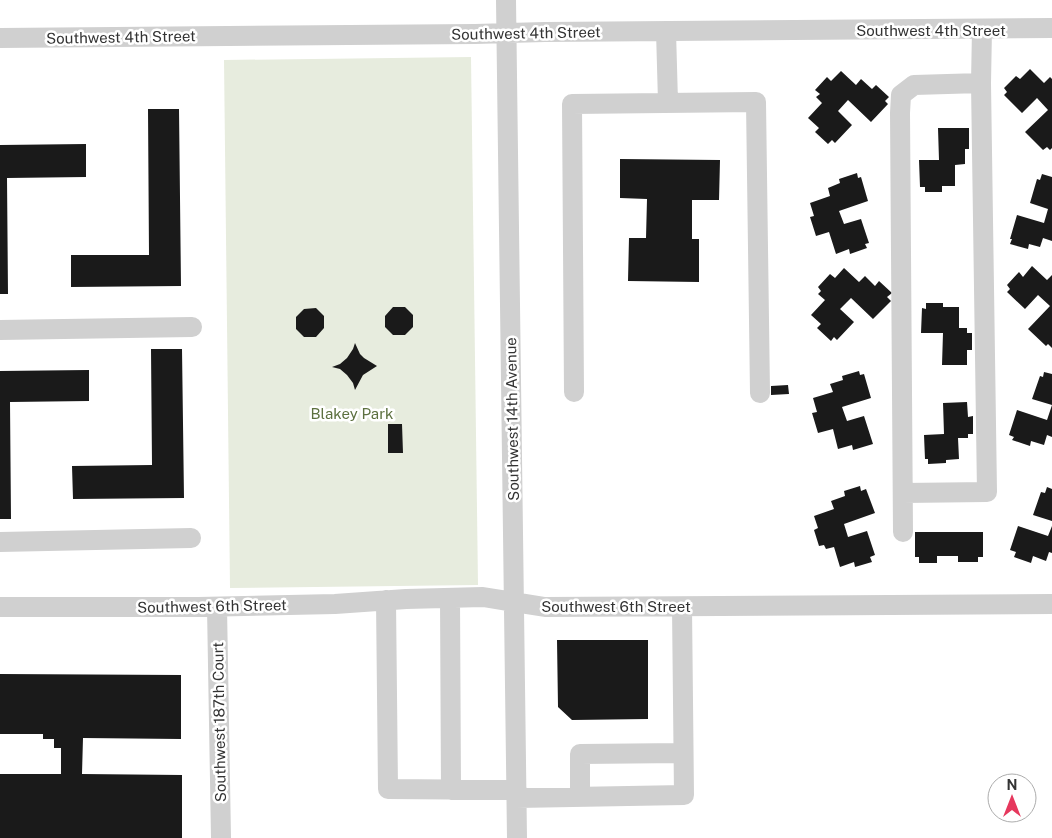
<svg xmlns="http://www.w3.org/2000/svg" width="1052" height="838" viewBox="0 0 1052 838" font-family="'Public Sans',sans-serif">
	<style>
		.green { fill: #e7ecde }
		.building { fill: #1a1a1a }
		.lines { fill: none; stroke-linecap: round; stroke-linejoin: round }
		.minor { stroke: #d0d0d0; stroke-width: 20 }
		.labels { text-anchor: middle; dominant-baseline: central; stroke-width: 5; stroke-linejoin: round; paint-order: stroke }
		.street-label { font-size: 15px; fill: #333; stroke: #fff }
		.park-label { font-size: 15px; fill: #5c703f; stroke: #fff }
	</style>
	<rect width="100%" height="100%" fill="#fff"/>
	<path class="green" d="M471,57l7,528 -248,3 -6,-528z"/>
	<path class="building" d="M1030,69l14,14 6,-6 2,2v69l-2,2 -3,-3 -4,3 -18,-18 23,-22 -11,-12 -15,15 -18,-18 3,-3 -3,-4 12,-12 4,3z
		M841,71l15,14 5,-6 11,10 4,-4 13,12 -4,4 3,3 -17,18 -23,-22 -10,11 14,14 -17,18 -3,-3 -4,4 -13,-12 4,-4 -11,-10 14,-15 -6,-6 4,-3 -5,-4 12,-13 4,4z
		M148,109h31l2,177 -110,1v-32h78z
		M938,128h31v21h-4v15l-10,1v21h-13v6h-17v-5h-5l-1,-27h20z
		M86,144v33l-79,1 1,116h-8v-149z
		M620,159l100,1 -1,40h-27v39h7v43l-71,-1 1,-43h17l1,-39 -27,-1z
		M857,173l1,5 3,-1 7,24 -29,10 5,13 17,-5 8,24 -4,1 2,4 -17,6 -1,-5 -13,5 -7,-22 -13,4 -6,-19 4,-1 -4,-13 20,-7 -2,-8 12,-5 -1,-4z
		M1042,174l10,3v64l-9,-3 -3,9 -11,-3 -1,5 -18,-5 2,-5h-2l7,-24 27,8 4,-14 -18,-6 7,-24 3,1z
		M1032,266l15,14 5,-5v73l-4,-4 -2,2 -18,-17 22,-23 -12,-11 -13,14 -18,-17 3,-3 -3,-4 12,-13 4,5z
		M844,268l15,14 6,-6 10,10 4,-5 13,12 -5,4 4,4 -18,18 -22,-21 -11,11 14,13 -17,18 -3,-3 -3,4 -14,-13 4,-4 -10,-9 14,-15 -7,-6 3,-3 -3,-4 12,-13 5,4z
		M926,303h17v4h16v21h8v5h5v17h-5v15h-25l1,-32h-22l1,-25 4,1z
		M393,307h12l8,8v12l-8,8h-12l-8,-8v-11z
		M316,308l8,8v12l-8,9h-12l-8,-8v-12l8,-8z
		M355,343l5,11 4,4 13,8 -14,9 -8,15 -2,-7 -6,-8 -7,-6 -8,-2 8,-3 7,-6 6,-9z
		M151,349h31l2,149 -111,1 -1,-33 80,-1z
		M89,370v31l-79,1 1,117h-11v-148z
		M859,371l1,4 4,-1 7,24 -29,9 5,14 17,-5 9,28 -20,6 -1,-5 -14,4 -5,-20 -15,4 -6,-20 5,-1 -4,-14 20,-6 -3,-8 13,-4 -1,-4z
		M1044,372l8,2v31l-20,-6 8,-23 3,1z
		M788,385l1,9 -18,1v-9z
		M967,402l1,15 5,-1v18h-5v4h-10l1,21 -13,1v3l-18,1v-5h-3l-1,-24 20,-1 -1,-31z
		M1052,405v32l-5,-2 -3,10 -13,-4 -1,5 -18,-6 2,-3 -5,-2 8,-25 30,10z
		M388,424h14l1,29h-15z
		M860,486l1,5 5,-2 9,24 -31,11 4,13 19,-6 8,24 -5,2 2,5 -17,5 -1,-5 -14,5 -6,-20 -8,2 -2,-4 -5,1 -5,-16 4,-2 -4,-12 20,-7 -3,-8 14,-5 -1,-5z
		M1047,487l5,2v32l-19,-6 8,-23 4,1z
		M1018,526l30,10 4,-10v27l-3,-1 -3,9 -13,-5 -2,7 -17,-6 2,-5 -6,-2z
		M915,532h68v25h-5v5h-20v-6h-21v7h-18v-6h-4z
		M557,640h91v79l-76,1 -14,-13z
		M0,674l181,1v64l-98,-1 -1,36 100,1v63h-182v-64h61v-26h-7v-9h-11v-5h-43z"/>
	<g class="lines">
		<path class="minor" d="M506,0l11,838
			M666,31l2,71
			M0,38l475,-4 70,-2 507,-4
			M0,330l192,-3
			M574,392l-2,-288 184,-2 4,291
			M903,493l84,-1 -6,-409
			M903,532l-3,-419 1,-18 13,-10 67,-2 1,-54
			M0,542l191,-4
			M450,598l1,192
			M386,600l2,189 129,1
			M0,607h198l137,-3 71,-5 77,-2 62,10 507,-3
			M217,607l4,231
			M580,796v-42l103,-1
			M517,798l167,-3 -2,-188"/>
	</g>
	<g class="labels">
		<g class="street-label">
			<text x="931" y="30">Southwest 4th Street</text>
			<text transform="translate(526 33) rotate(-1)">Southwest 4th Street</text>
			<text transform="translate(121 37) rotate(-1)">Southwest 4th Street</text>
			<text transform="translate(512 419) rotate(-91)">Southwest 14th Avenue</text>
			<text transform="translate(212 606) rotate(-1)">Southwest 6th Street</text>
			<text x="616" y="606">Southwest 6th Street</text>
			<text transform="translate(219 722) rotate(-91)">Southwest 187th Court</text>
		</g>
		<g class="park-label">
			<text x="352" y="413">Blakey Park</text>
		</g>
	</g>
	<g transform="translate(1012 798)"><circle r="24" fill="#ffffff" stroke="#adadad"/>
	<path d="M0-4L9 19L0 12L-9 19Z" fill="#e6385d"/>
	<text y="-8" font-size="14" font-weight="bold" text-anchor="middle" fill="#333333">N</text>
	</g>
</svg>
